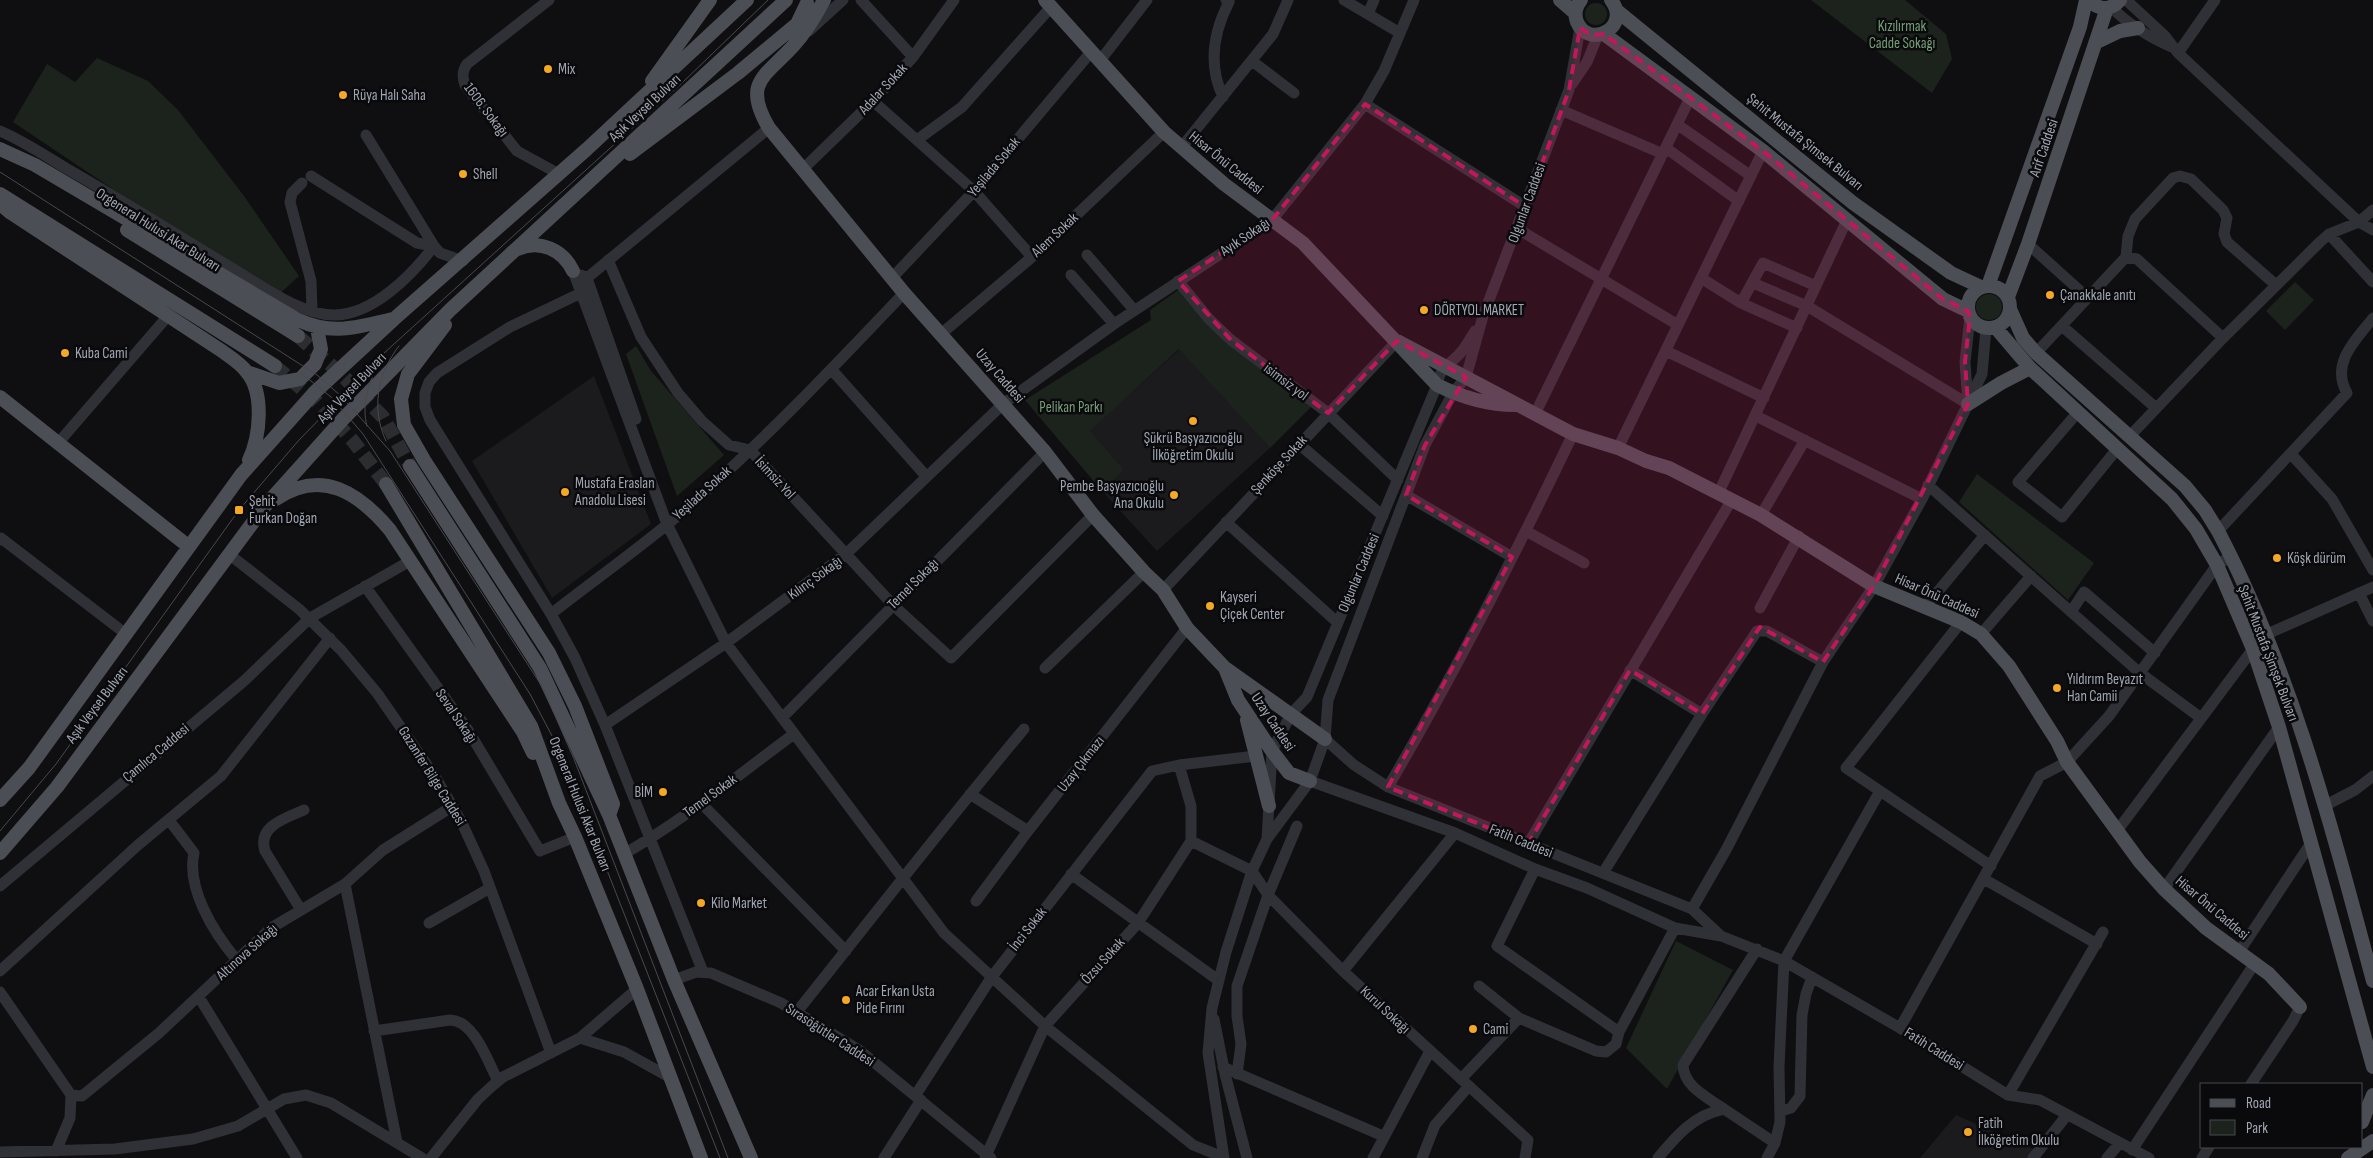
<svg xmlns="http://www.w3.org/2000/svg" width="2373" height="1158" viewBox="0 0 2373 1158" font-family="'Sofia Sans Condensed',sans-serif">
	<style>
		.built { fill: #1b1b1e }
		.green { fill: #1c231c }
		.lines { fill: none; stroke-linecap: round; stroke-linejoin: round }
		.major-tunnel { stroke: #2c2d31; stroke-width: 14; stroke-dasharray: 14 7; stroke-linecap: butt }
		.minor { stroke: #303136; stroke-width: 11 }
		.major { stroke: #4c4e55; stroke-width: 14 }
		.tram { stroke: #47494f; stroke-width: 1 }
		.marked { fill: #c2185b; fill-opacity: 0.2; stroke: #c2185b; stroke-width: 4; stroke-dasharray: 10 6; stroke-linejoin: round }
		.poi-dot { fill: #f4a824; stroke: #0a0a0c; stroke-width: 2 }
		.labels { text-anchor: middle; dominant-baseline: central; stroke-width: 5; stroke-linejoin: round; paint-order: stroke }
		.park-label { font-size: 15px; fill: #769e78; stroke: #0a0a0c }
		.poi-label { font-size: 15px; fill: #a0a6b2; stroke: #0a0a0c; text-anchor: start }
		.street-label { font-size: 15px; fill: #a0a6b2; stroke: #0a0a0c }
	</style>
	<rect width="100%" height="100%" fill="#0f0f11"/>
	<path class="built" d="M1180,349l90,99 -113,103 -55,-60 22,-21 -35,-39z
		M594,376l57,148 -99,74 -80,-137z
		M1956,1115l80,35 -6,8h-110z"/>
	<path class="green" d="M1811,0h94l41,34 6,25 -20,34z
		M1585 14a11 11 0 1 1 22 0a11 11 0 1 1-22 0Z
		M97,58l51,23 30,29 66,86 55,80 -24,22 -262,-176 34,-58 28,18z
		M2295,282l19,18 -29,30 -19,-19z
		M1181,288l131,118 -42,42 -91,-99 -89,82 34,39 -22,21 -77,-91 126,-80 -1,-10z
		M1976 307a13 13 0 1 1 26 0a13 13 0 1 1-26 0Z
		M636,346l15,25 73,84 -47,41 -51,-142z
		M1977,474l117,89 -26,37 -109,-98z
		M1676,941l57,29 -66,119 -41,-41z"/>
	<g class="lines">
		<path class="major-tunnel" d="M298,336l44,39 41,42 27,49
			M275,366l41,35 37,40 33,43"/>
		<path class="minor" d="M549,0l-82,64c-5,7 -5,13 -2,21l52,66 42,23
			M861,0l52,57
			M1344,0l56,33
			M2126,0l39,36 13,17 181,169 14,-12
			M2112,7c12,15 42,33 60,40
			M1368,14l6,-14
			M809,31l34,-31
			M2178,53l37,-53
			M1252,61l42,32
			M1099,62l48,-62
			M1572,84l15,-22 11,-27
			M1223,97c-15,-32 -10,-64 6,-95l-3,-2
			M873,101l101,90 58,66
			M1365,104l161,103
			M1561,110l102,44
			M1678,125l73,51
			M0,131c24,10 47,26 69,39 56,32 111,67 166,100 27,16 66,45 99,45 39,0 78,-40 100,-69l-68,-111
			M917,140l45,-33 89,-100
			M1181,148l92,-114 15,-34
			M1666,148l73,53
			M803,169l70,-68 40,-44 41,-57
			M311,176l106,67 17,3 6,7 23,8
			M302,183l-10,10 -2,9 21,79 1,30
			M1518,229l160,96
			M2329,234l44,48
			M2028,244l60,54
			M1087,255l47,55
			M2126,257l2,-21 7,-17 38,-41 7,-2 11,3 32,31 4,8 -3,16 3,8 49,43
			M608,260l33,77 37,56 24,28 27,24 21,5 143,155 58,53 142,-143
			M573,271l94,253 59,119 218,290 101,93 148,119 30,12
			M581,275l6,3 182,-150
			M1071,275l43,49
			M587,278l49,141
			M892,278l82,-87 117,-139
			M1701,278l40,25 56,25
			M1178,281l31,38 22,21 97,73 70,67
			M581,293l-71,34 -73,46 -8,9 -4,11v14l5,13 121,194 24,44 30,67 98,247
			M1741,303l22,-40 53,23
			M2062,326l94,82
			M941,334l91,-77 132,-125
			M1666,351l98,47
			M2036,353l90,-96 11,2 86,79
			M832,370l94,106
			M1968,403l14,-29 4,-46
			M1968,404l-3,-42 5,-45
			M2078,412l-60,70 44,35 55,-68
			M1535,414l155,-316
			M1756,416l166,83
			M2129,437l94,-99 97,-96 9,-8 30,-12 14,8
			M59,442l108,-125
			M1299,444l84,72
			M1618,448l145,-297
			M2291,454l41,45 41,71
			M1928,485l212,188 61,45
			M1718,494l129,-274
			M1406,495l106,62
			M1761,515l44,-75
			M1226,522l112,101
			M1526,531l58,32
			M2218,531l129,-138c-17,-30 9,-53 26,-75
			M0,540l1,-2 125,96
			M230,555l69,54 42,41 36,43 59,85 26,45 22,48 67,182
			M365,586l103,144 72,121 35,-14
			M1163,590l234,-249
			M2359,593l14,28
			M1925,607l60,-72
			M1760,608l39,-72
			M2071,612l13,-20 71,61
			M551,614c41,-32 83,-62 123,-95 82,-70 156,-148 230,-226
			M1961,622l-115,146 145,98
			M1981,634l50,-58
			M2265,635l108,-48
			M1045,668l99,-96
			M1630,670l72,44
			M782,718l263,-266
			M605,725l121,-82 120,-89 157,-150 111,-80 158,-104 93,-116 19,-33 30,-71
			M1325,739l29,26 34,22 304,122 29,27
			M1310,781l145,52 80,36 52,19 88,40 46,8 63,25 116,67 108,67 32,5 109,58
			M1388,787c67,-114 128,-234 185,-353
			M970,794l58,37
			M701,803l145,148
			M2326,805l29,-15 18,-14
			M169,820l25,33c-8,35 20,80 42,106
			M2117,831l136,-182
			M1267,839l5,-88 19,-37 16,-17 130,-312c4,-21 14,-20 25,-34 5,-6 9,-14 13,-20
			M1191,841l61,30 16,24 75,76 185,169 -3,18
			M1528,844l203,-343
			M624,854c60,-34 114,-79 170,-120
			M1535,869l-38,77 122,86
			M1603,873l99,-159 55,-83h10l56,31
			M1071,874l147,106
			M1984,879l113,65
			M345,884l52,258
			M0,886l244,-205 66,-63 100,-57
			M2164,889l115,-162
			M976,901l52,-70 159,-203
			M1692,909l34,-59 97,-188 51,-76 48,-87 46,-95 -161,-98 -54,-23
			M301,910l-36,-59c-8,-25 21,-33 39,-41
			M429,923l61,-35
			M2239,952l72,-109
			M0,971l138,-126 83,-69 109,-138
			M1343,971l112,-138
			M674,980l22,-8 15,1 70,30 78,47 132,108
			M1479,986l40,32 77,33 10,1 10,-8 3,-12 56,-104
			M0,992l71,103 11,1 77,-63 112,-105 74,-44 38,-34 70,-44
			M199,997l98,161
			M796,1013c76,-95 150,-191 228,-284
			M1214,1019l11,55 22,84
			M1900,1028l140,-252 27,-14 42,-46 108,-151 14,-9
			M374,1031l76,-11c24,0 38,42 48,61
			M580,1038l44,14 47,26
			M1223,1067l160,69
			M1237,1074l4,-30 -4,-28v-30l31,-91 29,-69
			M1461,1079l58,-61
			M2251,1084l42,-63 7,-14
			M2008,1095l95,-163
			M915,1096l76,-118 161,-207 27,-6 77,-9
			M1724,1109c-17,-12 -40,-22 -41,-44l74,-116
			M1781,1111l10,-3 9,-12 2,-81 4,-21 6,-17
			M2132,1150l123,-187
			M56,1151l14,-33 1,-23
			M0,1152l115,-3 78,-10 45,-13 46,-27 22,-4 25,8 91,55
			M431,1158l47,-59 13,-12 12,-10 77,-39 57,-49
			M884,1158l37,-58
			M985,1158l60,-132 93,-103 53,-82v-35l-12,-41
			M1224,1158l-16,-105 4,-45 14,-56 26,-81 15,-32 43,-58 15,-42 3,-39 97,-255 28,-52 13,-16 17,-61 86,-226 11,-62
			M1373,1158l57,-107
			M1422,1158l13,-33 34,-39
			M1658,1158c18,-22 36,-43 66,-49l51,34
			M1767,1158l8,-15 5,-21 -1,-55 5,-106 96,-170
			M2033,1158l34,-43
			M2107,1158l12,-14
			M2202,1158l7,-11"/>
		<path class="major" d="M824,0c-8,15 -18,32 -30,45 -29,32 -52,37 -25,83l135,165 141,159 48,63 51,57 19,18 24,38 38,40
			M1045,0l119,132 60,52 79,59 134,142c24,12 51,20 78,20
			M1560,0l15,13
			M1581,0c-5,6 -7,14 -4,22 12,28 55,5 34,-22
			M2089,0c9,10 22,11 31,0
			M1616,10l237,193 98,70 30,14
			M1604,34l159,117 180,148 25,12
			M2097,42l23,-11 18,-3
			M652,81l58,-81
			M0,149l35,16 263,155c36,16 58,7 95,-1
			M630,154l108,-81 59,-49 10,-21
			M0,194l275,172
			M0,204l11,9 211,138c8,6 18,12 24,20 19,21 14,66 3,89
			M127,230l171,106
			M518,249c22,-10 45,1 55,22
			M1968 307a21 21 0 1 1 42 0a21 21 0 1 1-42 0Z
			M1988,286l92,-259 6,-27
			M2008,297l20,-53 79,-236
			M2010,309l13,29 13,15 149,133 20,24 13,21c74,141 114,297 155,450
			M445,325l-37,49 -7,25 3,26 20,35 125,193 26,53 38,98 -4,11 65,165 77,178
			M1996,328l34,40 142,131 24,30 21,36 36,84 26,78 94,340
			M1397,341l176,93 45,14 28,13 23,7 92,47 113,71 87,36 20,12 28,32 48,75 10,21 73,100 24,27 42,39 63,46 31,33
			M247,372l32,11 21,-4 15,-15 6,-15 -4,-21
			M0,397l188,149
			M1968,404l33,-21 29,-15
			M410,466l130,202 69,147
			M386,484l145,242 28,77 16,34 62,152 64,169
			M276,499c46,-31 83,-6 114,31l133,202 10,21
			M1247,720l22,86
			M1310,781l-21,-8 -17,-22 -34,-51 -13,-32 100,71
			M0,800l29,-32 212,-293 74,-83 79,-73 193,-170 160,-149
			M0,853l57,-66 208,-281 78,-87 107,-109 336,-310
			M2362,1122l11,-27
			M2348,1158l25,-17"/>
		<path class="tram" d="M0,172l317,203 24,21 49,55 153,237 31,71 154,399
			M301,373l30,24 32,37 167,260 31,59 159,405
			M367,426c-6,-21 2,-45 12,-63
			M386,441c-15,-32 -9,-67 13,-95
			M0,831l56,-67 183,-254 60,-70 84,-86 300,-272 85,-82"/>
	</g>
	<path class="marked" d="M1580,28l12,7 12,-1 159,117 180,148 25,12 2,6 -5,45 3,42 -94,182 -51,76 -63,-35 -58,87 -72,-44 -102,174 -140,-57 124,-230 -106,-62 19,-50 41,-68 -69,-36 -69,72 -97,-73 -53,-59 94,-61 93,-116 161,103 43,-117z"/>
	<g class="poi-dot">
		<circle cx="548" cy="69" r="5"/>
		<circle cx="343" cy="95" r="5"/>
		<circle cx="463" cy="174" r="5"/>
		<circle cx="2050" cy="295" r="5"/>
		<circle cx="1424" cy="310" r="5"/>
		<circle cx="65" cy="353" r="5"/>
		<circle cx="1193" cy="421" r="5"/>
		<circle cx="565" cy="492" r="5"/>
		<circle cx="1174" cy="495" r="5"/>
		<rect x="234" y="505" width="10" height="10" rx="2.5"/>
		<circle cx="2277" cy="558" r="5"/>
		<circle cx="1210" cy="606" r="5"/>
		<circle cx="2057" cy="688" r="5"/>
		<circle cx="663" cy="792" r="5"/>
		<circle cx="701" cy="903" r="5"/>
		<circle cx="846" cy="1000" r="5"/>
		<circle cx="1473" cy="1029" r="5"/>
		<circle cx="1968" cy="1132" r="5"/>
	</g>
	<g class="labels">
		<g class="park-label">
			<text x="1902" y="26">Kızılırmak<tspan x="1902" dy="17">Cadde Sokağı</tspan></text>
			<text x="1071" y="407">Pelikan Parkı</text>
		</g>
		<g class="poi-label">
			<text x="558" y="69">Mix</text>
			<text x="353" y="95">Rüya Halı Saha</text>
			<text x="473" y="174">Shell</text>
			<text x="2060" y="295">Çanakkale anıtı</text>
			<text x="1434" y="310">DÖRTYOL MARKET</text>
			<text x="75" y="353">Kuba Cami</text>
			<text x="1193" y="438" text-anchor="middle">Şükrü Başyazıcıoğlu<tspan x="1193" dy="17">İlköğretim Okulu</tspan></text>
			<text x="575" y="483">Mustafa Eraslan<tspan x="575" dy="17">Anadolu Lisesi</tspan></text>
			<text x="1164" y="486" text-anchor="end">Pembe Başyazıcıoğlu<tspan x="1164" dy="17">Ana Okulu</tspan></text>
			<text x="249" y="501">Şehit<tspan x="249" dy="17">Furkan Doğan</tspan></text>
			<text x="2287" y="558">Köşk dürüm</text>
			<text x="1220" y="597">Kayseri<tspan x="1220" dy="17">Çiçek Center</tspan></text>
			<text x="2067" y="679">Yıldırım Beyazıt<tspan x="2067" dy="17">Han Camii</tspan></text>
			<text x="653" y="792" text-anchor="end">BİM</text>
			<text x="711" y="903">Kilo Market</text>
			<text x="856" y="991">Acar Erkan Usta<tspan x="856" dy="17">Pide Fırını</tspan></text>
			<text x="1483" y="1029">Cami</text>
			<text x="1978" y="1123">Fatih<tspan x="1978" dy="17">İlköğretim Okulu</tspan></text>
		</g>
		<g class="street-label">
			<text transform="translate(883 89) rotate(-47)">Adalar Sokak</text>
			<text transform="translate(645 108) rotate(-43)">Aşık Veysel Bulvarı</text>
			<text transform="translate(486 110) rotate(53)">1606. Sokağı</text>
			<text transform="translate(1805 142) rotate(39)">Şehit Mustafa Şimsek Bulvarı</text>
			<text transform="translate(2044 148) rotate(-71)">Arif Caddesi</text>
			<text transform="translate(1226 163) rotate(39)">Hisar Önü Caddesi</text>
			<text transform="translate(994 167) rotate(-50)">Yeşilada Sokak</text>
			<text transform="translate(1527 203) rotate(-70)">Olgunlar Caddesi</text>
			<text transform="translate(158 230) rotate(32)">Orgeneral Hulusi Akar Bulvarı</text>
			<text transform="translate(1055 235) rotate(-43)">Alem Sokak</text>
			<text transform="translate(1245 237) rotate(-34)">Ayık Sokağı</text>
			<text transform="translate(1000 376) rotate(49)">Uzay Caddesi</text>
			<text transform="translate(1286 382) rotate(37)">isimsiz yol</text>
			<text transform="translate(352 388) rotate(-46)">Aşık Veysel Bulvarı</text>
			<text transform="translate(1279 465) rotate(-47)">Şenköşe Sokak</text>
			<text transform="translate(775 478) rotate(47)">İsimsiz Yol</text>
			<text transform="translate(702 493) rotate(-42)">Yeşilada Sokak</text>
			<text transform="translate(1359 573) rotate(-67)">Olgunlar Caddesi</text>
			<text transform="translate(815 578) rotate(-36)">Kılınç Sokağı</text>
			<text transform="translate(913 584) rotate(-45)">Temel Sokağı</text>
			<text transform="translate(1937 596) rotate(24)">Hisar Önü Caddesi</text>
			<text transform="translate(2268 653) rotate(69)">Şehit Mustafa Şimşek Bulvarı</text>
			<text transform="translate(97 705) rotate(-53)">Aşık Veysel Bulvarı</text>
			<text transform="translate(456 716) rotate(56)">Seval Sokağı</text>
			<text transform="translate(1273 722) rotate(56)">Uzay Caddesi</text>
			<text transform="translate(156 753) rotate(-40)">Çamlıca Caddesi</text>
			<text transform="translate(1081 764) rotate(-52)">Uzay Çıkmazı</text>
			<text transform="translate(432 776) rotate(58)">Gazanfer Bilge Caddesi</text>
			<text transform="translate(710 796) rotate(-36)">Temel Sokak</text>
			<text transform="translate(580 804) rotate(68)">Orgeneral Hulusi Akar Bulvarı</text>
			<text transform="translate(1521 841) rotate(22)">Fatih Caddesi</text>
			<text transform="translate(2212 908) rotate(40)">Hisar Önü Caddesi</text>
			<text transform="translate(1028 929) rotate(-52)">İnci Sokak</text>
			<text transform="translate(247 952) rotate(-42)">Altınova Sokağı</text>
			<text transform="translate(1103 961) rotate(-48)">Özsu Sokak</text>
			<text transform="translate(1385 1010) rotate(43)">Kurul Sokağı</text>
			<text transform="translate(830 1035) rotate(33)">Sırasöğütler Caddesi</text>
			<text transform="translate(1934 1049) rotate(32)">Fatih Caddesi</text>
		</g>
	</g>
	<rect x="2200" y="1083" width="162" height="65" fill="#0a0a0c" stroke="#46484e"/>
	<rect x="2210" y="1099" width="25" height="8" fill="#4c4e55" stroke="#46484e"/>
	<text x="2246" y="1108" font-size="15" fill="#a0a6b2">Road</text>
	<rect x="2210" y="1120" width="25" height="15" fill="#1c231c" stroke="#46484e"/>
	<text x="2246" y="1133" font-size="15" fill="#a0a6b2">Park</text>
</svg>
